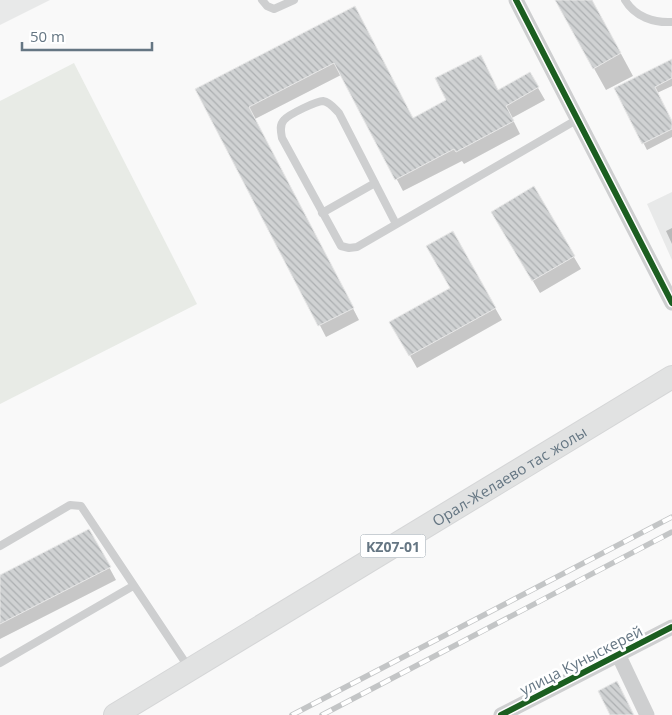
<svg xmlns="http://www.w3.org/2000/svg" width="672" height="715" viewBox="0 0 672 715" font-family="'Open Sans',sans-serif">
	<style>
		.built { fill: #e8e9e9 }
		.garden { fill: #e8ebe6 }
		.shadow { fill: #0003 }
		.building { fill: url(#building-back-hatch); stroke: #e8e8e8 }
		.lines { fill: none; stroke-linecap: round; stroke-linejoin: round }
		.primary-casing { stroke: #d5d6d7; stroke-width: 24 }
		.lane { stroke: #cecfd0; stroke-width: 8 }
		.street { stroke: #cecfd0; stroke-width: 15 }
		.primary { stroke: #e1e2e2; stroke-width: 22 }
		.rail-casing { stroke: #c3c5c6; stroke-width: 5.5 }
		.rail { stroke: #fff; stroke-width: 4; stroke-dasharray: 11; stroke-linecap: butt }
		.cycleway-casing { stroke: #fff; stroke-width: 9 }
		.cycleway { stroke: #1b5e20; stroke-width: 6 }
		.labels { text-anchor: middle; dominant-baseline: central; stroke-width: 5; stroke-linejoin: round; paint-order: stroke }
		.shield { fill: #fff; stroke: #939fa8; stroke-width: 1 }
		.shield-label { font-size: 14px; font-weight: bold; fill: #657683 }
		.street-label { font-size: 15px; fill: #657683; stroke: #fff }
	</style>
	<defs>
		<pattern id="building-back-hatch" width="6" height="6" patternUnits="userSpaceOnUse" patternTransform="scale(1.25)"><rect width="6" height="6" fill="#d0d2d3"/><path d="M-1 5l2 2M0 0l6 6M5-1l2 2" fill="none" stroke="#acafb1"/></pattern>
	</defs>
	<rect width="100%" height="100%" fill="#f9f9f9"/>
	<path class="built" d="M0,0h50l-50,25z
		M672,192v68l-25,-56z"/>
	<path class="garden" d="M74,63l123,241 -197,100v-303z"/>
	<path class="shadow" d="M556,0h36l41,76 -27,14z
		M355,8l58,111 85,-28 32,-17 15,26 -33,18 8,16 -56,30 -2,-3 -59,30 -62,-116 -86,44 104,201 -33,17 -129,-248z
		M672,66v20l-15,7 15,30v14l-25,13 -31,-61z
		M533,188l48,81 -41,24 -48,-81z
		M672,228v16l-6,-13z
		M452,233l50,87 -85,48 -26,-46 60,-33z
		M89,530l27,50 -116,59v-63z"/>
	<path class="building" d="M555,0h37l29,53 -28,16z
		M355,6l58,112 33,-18 -11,-22 46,-23 17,35 32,-18 9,15 -33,19 8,15 -58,31 -2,-3 -59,31 -61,-117 -85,44 105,201 -36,18 -123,-237z
		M672,59v19l-17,9 17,34v8l-30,15 -28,-56z
		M534,186l41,70 -43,25 -41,-69z
		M453,231l43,77 -87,48 -20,-34 61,-34 -24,-42z
		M89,529l22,38 -111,57v-49z
		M617,681l17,34h-24l-12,-24z"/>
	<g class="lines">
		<defs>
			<g id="primary">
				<path id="s1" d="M115,715l557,-338"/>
			</g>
		</defs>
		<use href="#primary" class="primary-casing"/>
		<path class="lane" d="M262,0l5,6 7,3 20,-9
			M625,0c10,17 29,23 47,22
			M322,213l53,-30
			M396,224l-57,-111c-4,-4 -9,-11 -16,-12 -6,0 -34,13 -39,19 -5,5 -3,12 -2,18l59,108 8,2 8,-1 221,-128
			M0,546l70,-41 11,1 108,162
			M0,663l133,-77"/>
		<path class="street" d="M516,0l156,303
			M618,654l29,61
			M501,715l171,-88"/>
		<use href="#primary" class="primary"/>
		<defs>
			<path id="rail" d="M292,715l380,-198
				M322,715l350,-183"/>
		</defs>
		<use href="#rail" class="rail-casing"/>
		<use href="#rail" class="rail"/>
		<defs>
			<path id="cycleway" d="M516,0l156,303
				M501,715l171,-88"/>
		</defs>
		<use href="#cycleway" class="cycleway-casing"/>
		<use href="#cycleway" class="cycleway"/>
	</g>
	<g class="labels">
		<rect class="shield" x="360.5" y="534.5" width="65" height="23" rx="4"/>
		<g class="shield-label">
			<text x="393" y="546">KZ07-01</text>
		</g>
		<g class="street-label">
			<text stroke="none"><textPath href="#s1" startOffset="461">Орал-Желаево тас жолы</textPath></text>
			<text transform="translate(581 660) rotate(-27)">улица Куныскерей</text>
		</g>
	</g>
	<path d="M22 42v8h130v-8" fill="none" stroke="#657683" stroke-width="2.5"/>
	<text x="30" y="42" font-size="15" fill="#657683" stroke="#ffffff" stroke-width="4" paint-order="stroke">50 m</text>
</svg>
